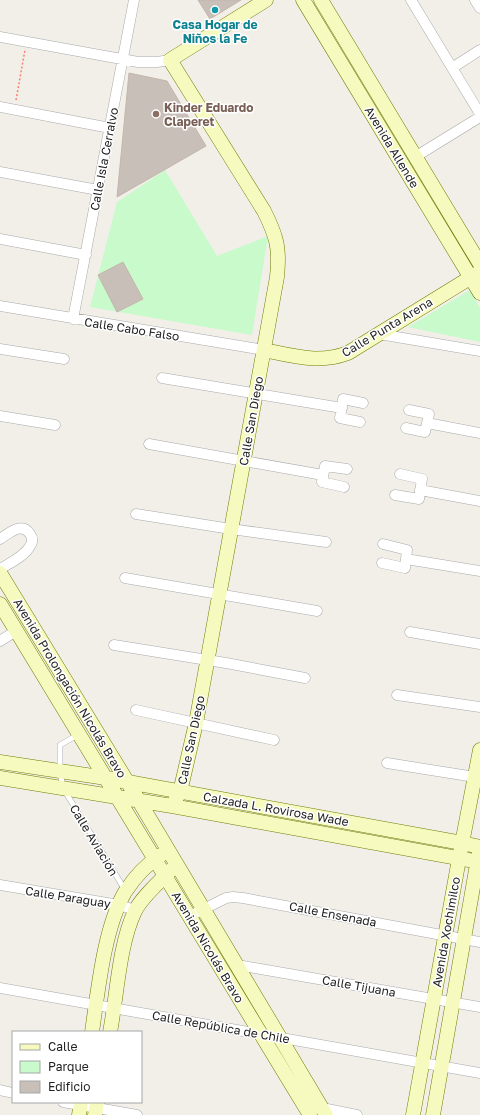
<svg xmlns="http://www.w3.org/2000/svg" width="480" height="1115" viewBox="0 0 480 1115" font-family="'Golos Text',sans-serif">
	<style>
		.park { fill: #c8facc }
		.building { fill: #c7bfb8; stroke: #c4b6ab }
		.lines { fill: none; stroke-linecap: round; stroke-linejoin: round }
		.lane-casing { stroke: #a9a9a9; stroke-width: 6 }
		.street-casing { stroke: #a9a9a9; stroke-width: 11 }
		.secondary-casing { stroke: #707d05; stroke-width: 15 }
		.path { stroke: #fa8072; stroke-width: 1.5; stroke-dasharray: 2 2; stroke-linecap: butt }
		.lane { stroke: #fff; stroke-width: 5 }
		.street { stroke: #fff; stroke-width: 10 }
		.secondary { stroke: #f7fabf; stroke-width: 14 }
		.culture-dot { fill: #0f9aa8; stroke: #fff; stroke-width: 1.5 }
		.education-dot { fill: #8d6e63; stroke: #fff; stroke-width: 1.5 }
		.labels { text-anchor: middle; dominant-baseline: central; stroke-width: 3; stroke-linejoin: round; paint-order: stroke }
		.culture-label { font-size: 12px; font-weight: bold; fill: #0d838f; stroke: #fff }
		.education-label { font-size: 12px; font-weight: bold; fill: #785e54; stroke: #fff; text-anchor: start }
		.street-label { font-size: 12px; fill: #222; stroke: #fff }
	</style>
	<rect width="100%" height="100%" fill="#f2efe9"/>
	<path class="park" d="M165,170l52,86 51,-20 -16,99 -162,-28 27,-105z
		M470,290l10,18v34l-72,-15z"/>
	<path class="building" d="M198,0h43l-31,19z
		M129,73l38,8 39,65 -89,51z
		M123,262l20,37 -26,13 -19,-37z"/>
	<g class="lines">
		<defs>
			<path id="lane" d="M79,734l-19,11v27l3,16 62,102"/>
			<path id="street" d="M411,0l69,114
				M475,0l5,8
				M0,37l138,25h19l13,-2
				M452,68l28,-18
				M0,107l110,21
				M415,157l65,-40
				M0,172l98,18
				M0,239l86,16
				M0,306l264,44
				M73,319l61,-319
				M379,334l101,17
				M0,349l64,10
				M162,378l180,30
				M0,416l55,9
				M360,422l-20,-4 3,-19 20,4
				M427,423l53,10
				M406,428l19,4 4,-18 -20,-4
				M149,444l174,31
				M344,487l-22,-5 3,-16 22,3
				M420,490l60,11
				M395,495l24,4 3,-20 -22,-5
				M136,514l95,15 95,13
				M0,539c8,-5 22,-18 30,-5 3,4 3,8 0,12 -5,10 -20,17 -30,23
				M406,559l74,12
				M382,563l23,5 2,-18 -24,-6
				M125,578l192,33
				M410,632l70,12
				M0,641l16,-10
				M114,645l112,18 79,15
				M397,695l83,12
				M136,710l138,30
				M387,763l88,14
				M0,885l119,20 16,5
				M190,916l36,-18 7,-1 10,1 237,44
				M237,965l243,42
				M0,988l480,85
				M0,1090l13,3
				M63,1102l74,13
				M322,1108l35,7"/>
			<path id="secondary" d="M303,0l177,293
				M321,0l159,264
				M264,350c29,6 55,14 84,3l130,-80
				M0,573l139,228 187,314
				M0,604l310,511
				M0,762l106,16 356,65 18,4
				M0,778l172,28 308,56
				M172,806l8,-14 16,-69 81,-446c3,-29 0,-40 -13,-66l-94,-151 96,-60
				M92,1032c6,-41 12,-104 33,-140 9,-14 22,-28 36,-37
				M110,1032c7,-36 9,-88 25,-121 6,-13 26,-31 37,-42
				M79,1115l2,-13
				M95,1115l2,-13
				M413,1115l46,-256 21,-109
				M433,1115l46,-262"/>
		</defs>
		<use href="#lane" class="lane-casing"/>
		<use href="#street" class="street-casing"/>
		<use href="#secondary" class="secondary-casing"/>
		<path class="path" d="M16,100l9,-50"/>
		<use href="#lane" class="lane"/>
		<use href="#street" class="street"/>
		<use href="#secondary" class="secondary"/>
	</g>
	<circle class="culture-dot" cx="215" cy="10" r="4"/>
	<circle class="education-dot" cx="156" cy="114" r="4"/>
	<g class="labels">
		<g class="culture-label">
			<text x="215" y="24">Casa Hogar de<tspan x="215" dy="14">Niños la Fe</tspan></text>
		</g>
		<g class="education-label">
			<text x="164" y="107">Kinder Eduardo<tspan x="164" dy="14">Claperet</tspan></text>
		</g>
		<g class="street-label">
			<text transform="translate(392 147) rotate(59)">Avenida Allende</text>
			<text transform="translate(104 159) rotate(-79)">Calle Isla Cerralvo</text>
			<text transform="translate(387 327) rotate(-31)">Calle Punta Arena</text>
			<text transform="translate(132 329) rotate(9)">Calle Cabo Falso</text>
			<text transform="translate(251 421) rotate(-80)">Calle San Diego</text>
			<text transform="translate(70 688) rotate(59)">Avenida Prolongación Nicolás Bravo</text>
			<text transform="translate(191 740) rotate(-78)">Calle San Diego</text>
			<text transform="translate(276 809) rotate(10)">Calzada L. Rovirosa Wade</text>
			<text transform="translate(94 840) rotate(59)">Calle Aviación</text>
			<text transform="translate(68 897) rotate(9)">Calle Paraguay</text>
			<text transform="translate(333 914) rotate(11)">Calle Ensenada</text>
			<text transform="translate(446 932) rotate(-80)">Avenida Xochimilco</text>
			<text transform="translate(208 947) rotate(59)">Avenida Nicolás Bravo</text>
			<text transform="translate(359 986) rotate(10)">Calle Tijuana</text>
			<text transform="translate(221 1027) rotate(10)">Calle República de Chile</text>
		</g>
	</g>
	<rect x="12" y="1031" width="130" height="72" fill="#ffffff" stroke="#a7a7a7"/>
	<rect x="20" y="1044" width="20" height="6" fill="#f7fabf" stroke="#a7a7a7"/>
	<text x="48" y="1051" font-size="12" fill="#222222">Calle</text>
	<rect x="20" y="1061" width="20" height="12" fill="#c8facc" stroke="#a7a7a7"/>
	<text x="48" y="1071" font-size="12" fill="#222222">Parque</text>
	<rect x="20" y="1081" width="20" height="12" fill="#c7bfb8" stroke="#a7a7a7"/>
	<text x="48" y="1091" font-size="12" fill="#222222">Edificio</text>
</svg>
